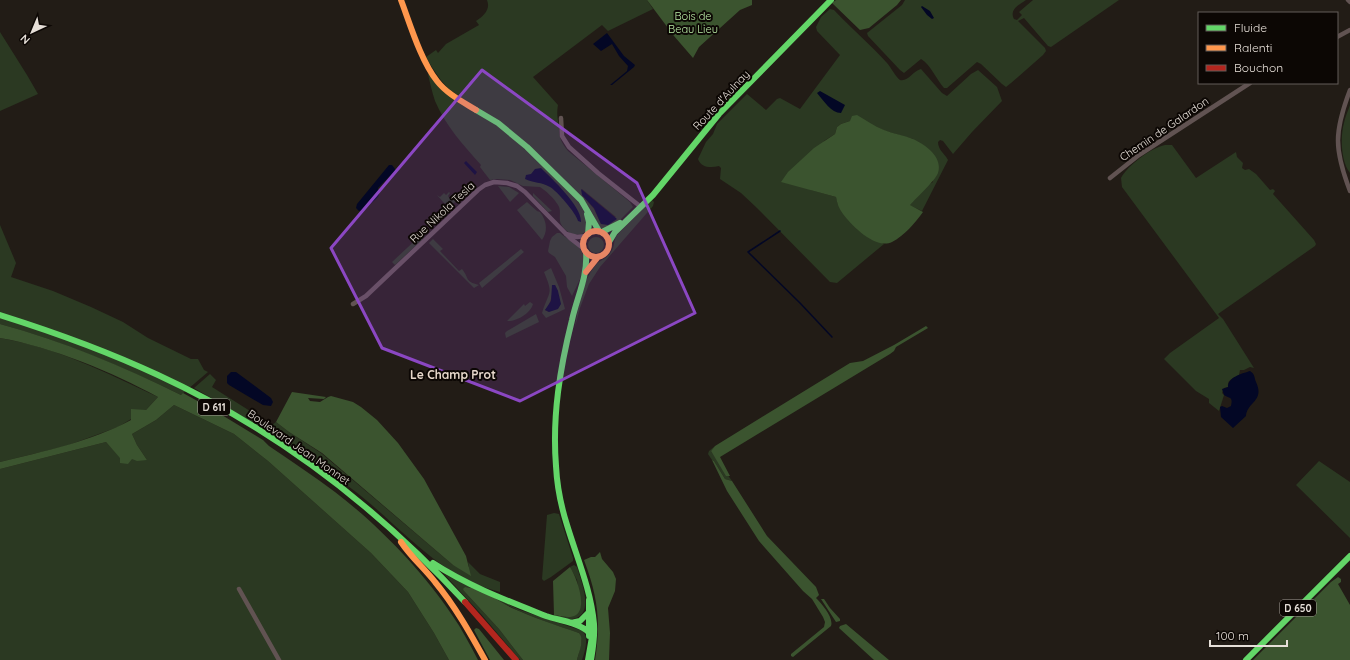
<svg xmlns="http://www.w3.org/2000/svg" width="1350" height="660" viewBox="0 0 1350 660" font-family="Quicksand,sans-serif">
	<style>
		.green { fill: #2b3922; fill-rule: evenodd }
		.forest { fill: #3b542f }
		.water { fill: #030725 }
		.lines { fill: none; stroke-linecap: round; stroke-linejoin: round }
		.stream { stroke: #030725; stroke-width: 1.5 }
		.street { stroke: #615352; stroke-width: 4.5 }
		.fast { stroke: #63d668; stroke-width: 6 }
		.slow { stroke: #ff974d; stroke-width: 6 }
		.jam { stroke: #b3261e; stroke-width: 6 }
		.marked { fill: #8b47c3; fill-opacity: 0.2; stroke: #8b47c3; stroke-width: 3; stroke-linejoin: round }
		.labels { text-anchor: middle; dominant-baseline: central; stroke-width: 4; stroke-linejoin: round; paint-order: stroke }
		.shield { fill: #0c0704; stroke: #a59e98; stroke-width: 1 }
		.shield-label { font-size: 10px; font-weight: bold; fill: #e6dfd8 }
		.park-label { font-size: 11px; fill: #b9eaa6; stroke: #0c0704 }
		.street-label { font-size: 11px; fill: #e6dfd8; stroke: #0c0704 }
		.neighbourhood-label { font-size: 12px; font-weight: bold; fill: #e7d8cb; stroke: #0c0704 }
	</style>
	<rect width="100%" height="100%" fill="#221c16"/>
	<path class="green" d="M487,0h160l6,9 -45,22 -6,-6 -69,52 25,28c-1,6 -1,9 0,16 3,15 -1,16 10,30l62,51 3,5 -16,16 -14,6 -5,-3 -5,-12 -10,-15 -55,-54 -79,-56c-10,-10 -16,-20 -23,-32l10,-7 2,3 8,-9 33,-19 -3,-4c7,-5 15,-11 11,-21zM582,189l34,28 -15,7 -7,-15 -12,-14z
		M905,0h121c-7,5 -17,9 -12,19l3,1 5,-5 -3,-3 14,-12h86l-68,47 -3,-1 -24,-28 -6,3 27,27 1,3 -3,4 -32,28 -5,4 -4,-3 -21,-20 -4,-2 -30,26h-3c-8,-9 -13,-23 -23,-29l-17,14 -4,-3 -32,-34 -1,-3 35,-28z
		M830,9l4,1c17,18 36,34 53,53 3,3 10,16 13,17 8,2 13,-9 21,-11l21,24 5,3 24,-22 7,-4 19,17 5,14 -30,31 -19,22 -10,-13 -3,-1 -2,2c0,8 7,12 10,18l-26,51 -13,-6 19,-20 5,-3 -20,-43 -28,-8 -10,-5 -25,-5 -9,3 -4,3 -2,7 -11,7 -13,49 25,7 2,7 32,34 14,6 -47,39 -7,-1 -73,-74 -16,-15 -21,-14 1,-11 -2,-2c-8,2 -18,2 -21,-7l8,-17 7,-8 4,-10 30,-30 19,16 11,-11 3,-1 20,11 40,-54 -23,-24 -1,-4 5,-10z
		M0,32l27,43 11,19 -38,17z
		M429,73l10,13 52,35 41,34 45,45c7,9 12,21 8,32 -7,6 -20,1 -24,-8 -3,-6 1,-13 -3,-19 -4,-7 -12,-14 -18,-18l-17,-1 -13,-6 -13,-1 -7,1 -10,-13 1,-2c-17,-19 -36,-40 -46,-64 -3,-9 -5,-18 -7,-27z
		M1350,105v68c-9,-11 -10,-36 -6,-50 1,-6 4,-12 6,-18z
		M1165,145h7l24,33 40,-26 1,5 6,6 -1,5 3,2 4,-1 7,5 14,16 3,-1 2,2 -2,3 41,46 2,4 -1,2 -97,68 5,5 31,49 -4,-1 -6,3h-4l-1,5c-6,4 -12,4 -11,12l-4,1 -2,5 2,2 -5,16 -10,-8v-4l-13,-8 -32,-32 6,-6 49,-35 -97,-131 -1,-9c7,-13 30,-30 44,-33z
		M498,186l11,1 10,6 -9,9z
		M449,192l1,1 -2,3 2,3 3,-3 4,5 -6,4 -7,-2 -7,-8 3,2 4,-4 2,2z
		M533,193l19,18 -4,1 -15,-16z
		M652,200l2,2 -1,4 -53,61 -11,17 -9,24 -5,19c3,-21 7,-45 20,-61 4,-6 12,-7 16,-14 4,-5 2,-11 6,-17z
		M527,202l10,9 3,1c7,9 8,19 2,28l-25,-30z
		M0,225l16,38 -5,14 42,14 38,16 32,15 25,16 43,21h7l6,11 4,2 -27,23c-60,-29 -117,-53 -181,-71z
		M557,233h3c6,5 15,10 20,16 11,13 -2,34 -8,47l-5,-9 -1,-11 -11,-19 -6,-4 -1,-2 2,-10 2,-4z
		M422,234l3,3 -30,28 -3,-3z
		M588 245a8 8 0 1 1 16 0a8 8 0 1 1-16 0Z
		M433,239l10,10 -3,2 19,20 3,-2c8,10 2,12 17,16l-5,3 -45,-45z
		M521,249l3,3 -42,36 -3,-5z
		M551,268l8,19 6,22 -19,9 -4,-5c7,-23 12,-17 2,-41zM555,285l3,6 -9,21 -4,-2c7,-7 6,-16 10,-25z
		M530,302l3,2c-2,9 -17,18 -26,17l17,-17 1,2z
		M536,314l3,8 -33,16 -1,-5 2,-2z
		M0,338c56,9 107,35 158,59l-12,13 -28,17 -52,19 -66,16z
		M210,374l6,6 -4,7 60,38 4,-3 13,10 32,21 132,112 16,2 -1,-5 12,12 20,8v10c-62,-15 -99,-66 -148,-103 -50,-37 -104,-70 -158,-101z
		M174,405l60,29 34,27 103,92 37,39 26,41 15,27h-449v-191l106,-27 15,16 26,2 -10,-15 -5,-11 24,-14z
		M715,446l-4,5 21,30 -7,-2 -11,-18 -2,-1 -4,-6 1,-3z
		M1319,461l31,21v56l-54,-53z
		M554,513l5,1 14,44v3l-22,16 -7,4 -2,-2 5,-64z
		M574,565l3,2c4,14 19,49 -5,52 -6,1 -13,-1 -18,-4l11,2 16,-11 -4,-26 -7,-13z
		M444,574l26,13h-5l-1,4 35,38 24,31h-3l-39,-46z
		M489,595l31,15 63,21c6,8 2,20 -1,29h-5l5,-19 -3,-8c-31,-10 -62,-21 -90,-38z"/>
	<path class="forest" d="M647,0h105v5l-12,5 -41,37 -6,11 -19,-22z
		M836,0h65l-4,5 -28,23 -9,2 -28,-27z
		M857,115c9,5 17,11 27,15 9,4 20,5 29,9 13,6 30,18 25,34 -3,8 -21,24 -28,32l13,7c-8,11 -19,24 -31,30 -16,8 -40,-16 -49,-28 -4,-5 -6,-11 -7,-17l-55,-15 7,-10 26,-24 21,-14 2,-7 4,-3 9,-3 2,-5z
		M0,324c63,17 122,42 181,71l2,-2 29,16 51,31 6,6c22,15 45,30 66,46 42,32 88,79 117,123 10,14 18,30 26,45h-29l-15,-27 -26,-41 -37,-39 -103,-92 -34,-27 -60,-29 -18,15 -24,14 5,11 10,15 -10,1 -5,-2 -4,5 -8,-1v-5l-14,-16 -106,27v-7c44,-11 90,-20 131,-42v-11l15,1 12,-13c-46,-25 -106,-50 -158,-59z
		M926,326l2,2 -32,19 -2,4 -4,3 -170,103 10,19h-4l-15,-25 4,-5 135,-83 13,-2 31,-16z
		M292,392l34,5 -2,2 -16,-1 2,3 10,1 8,-5 3,-1 22,6 8,5 16,13 21,23 26,36 42,77 5,20 -18,-11 -131,-112 -33,-21 -13,-10z
		M712,460l2,1 11,18 7,2 35,55 49,51 3,8 -3,3c6,6 18,20 15,28l-38,31 -2,-1v-2l33,-27 1,-5 -2,-5 -11,-18 -9,-8 -44,-50 -32,-50z
		M600,552l2,7 11,13 3,7 -1,12 -7,17 2,25 -1,27h-14c6,-38 3,-63 -11,-100l7,-3h4z
		M570,567c6,9 18,40 6,48 -6,4 -15,1 -22,0l-1,-34z
		M1338,577l3,2v3l-3,2 12,21v55h-97l78,-78z
		M465,587c17,1 33,14 47,21 22,10 44,17 67,25 6,7 0,18 -2,27h-54l-24,-31 -35,-38 -1,-2z
		M821,599h3l6,9 10,11v2l-4,1z
		M846,624l43,36h-15l-35,-32 1,-2z
		M476,628l3,1 25,31h-14l-16,-30z"/>
	<path class="water" d="M922,6l8,5 4,7 -2,1 -5,-4 -6,-8z
		M607,33l17,23 11,9 -1,2 -22,18h-2l17,-14 1,-5 -9,-10 -7,-12 -11,7 -8,-7z
		M820,91l25,14 -4,8c-10,0 -17,-12 -24,-20z
		M466,161l11,11 -2,3 -11,-12z
		M389,165h3l3,4v2l-17,17 1,7 -2,3 -13,12 -5,1 -3,-3 1,-4z
		M541,168c11,11 41,38 40,54l-3,-1c-1,-7 -22,-31 -28,-34 -8,-5 -17,-4 -25,-8l1,-4 5,-1 4,-5z
		M581,189l36,30 -9,6 -7,-1 -7,-16 -12,-13z
		M552,285h3l3,6 3,13 -3,5 -9,3 -4,-2 6,-9z
		M1250,371c5,3 4,6 6,11 9,19 -9,20 -10,34l-13,12 -12,-11 -1,-10 2,-1 5,2 4,-2c2,-10 -1,-7 -7,-11l-2,-6 6,-2c0,-10 13,-13 22,-16z
		M231,372h5l35,26 2,4 -2,4 -8,-1 -34,-20 -2,-2v-7z"/>
	<g class="lines">
		<path class="stream" d="M780,231l-32,21 52,51 32,34"/>
		<path class="street" d="M1348,0l2,2
			M1337,37l13,-7
			M1350,90c-16,42 -16,59 0,101
			M561,118l1,18 7,11 29,26 43,34
			M1110,178l29,-23 111,-72
			M566,234l11,3 9,-1
			M353,304l13,-8 112,-106 7,-5 9,-3 13,1 10,3 8,6 45,46 14,11
			M239,589l40,71"/>
		<path class="fast" d="M476,110l22,13 29,24 54,53 18,31
			M587,214l2,8 -1,12
			M602,232l18,-9
			M609,242l6,-10 38,-37 66,-81 112,-114
			M586,252c2,24 -9,45 -14,68 -12,48 -20,96 -16,146 1,20 5,40 11,59 10,33 24,65 27,99 1,12 -1,24 -3,36
			M0,315c54,17 107,36 158,60 117,54 220,133 307,227
			M433,563c35,23 75,38 113,53 11,4 25,5 35,11 5,2 8,5 11,10l-4,23
			M589,600v36
			M571,623l9,-2 9,-9
			M1246,660l104,-104"/>
		<path class="slow" d="M401,0c9,24 20,61 36,81 10,13 26,21 39,29
			M583 244a13 13 0 1 1 26 0a13 13 0 1 1-26 0Z
			M586,272l12,-15
			M401,542c10,15 23,26 34,40 20,24 35,51 50,78"/>
		<path class="jam" d="M465,602l51,58"/>
	</g>
	<path class="marked" d="M482,70l155,113 58,130 -175,88 -138,-53 -51,-100z"/>
	<g class="labels">
		<g class="shield">
			<rect x="198" y="399" width="32" height="16" rx="3"/>
			<rect x="1280" y="600" width="36" height="16" rx="3"/>
		</g>
		<g class="shield-label">
			<text x="214" y="407">D 611</text>
			<text x="1298" y="608">D 650</text>
		</g>
		<g class="park-label">
			<text x="693" y="16">Bois de<tspan x="693" dy="13">Beau Lieu</tspan></text>
		</g>
		<g class="street-label">
			<text transform="translate(721 100) rotate(-47)">Route d'Aulnay</text>
			<text transform="translate(1164 129) rotate(-34)">Chemin de Galardon</text>
			<text transform="translate(442 212) rotate(-43)">Rue Nikola Tesla</text>
			<text transform="translate(299 447) rotate(35)">Boulevard Jean Monnet</text>
		</g>
		<g class="neighbourhood-label">
			<text x="453" y="374">Le Champ Prot</text>
		</g>
	</g>
	<rect x="1198" y="12" width="140" height="72" fill="#0c0704" stroke="#635d59"/>
	<rect x="1206" y="25" width="20" height="6" fill="#63d668" stroke="#635d59"/>
	<text x="1234" y="32" font-size="12" fill="#e6dfd8">Fluide</text>
	<rect x="1206" y="45" width="20" height="6" fill="#ff974d" stroke="#635d59"/>
	<text x="1234" y="52" font-size="12" fill="#e6dfd8">Ralenti</text>
	<rect x="1206" y="65" width="20" height="6" fill="#b3261e" stroke="#635d59"/>
	<text x="1234" y="72" font-size="12" fill="#e6dfd8">Bouchon</text>
	<g transform="translate(32 32) rotate(224)" stroke="#0c0704" stroke-width="3" paint-order="stroke">
	<path d="M0-3L7 15L0 10L-7 15Z" fill="#e6dfd8"/>
	<text y="-6" font-size="11" font-weight="bold" text-anchor="middle" fill="#e6dfd8">N</text>
	</g>
	<path d="M1210 640v6h77v-6" fill="none" stroke="#e6dfd8" stroke-width="2"/>
	<text x="1216" y="640" font-size="12" fill="#e6dfd8" stroke="#0c0704" stroke-width="3" paint-order="stroke">100 m</text>
</svg>
